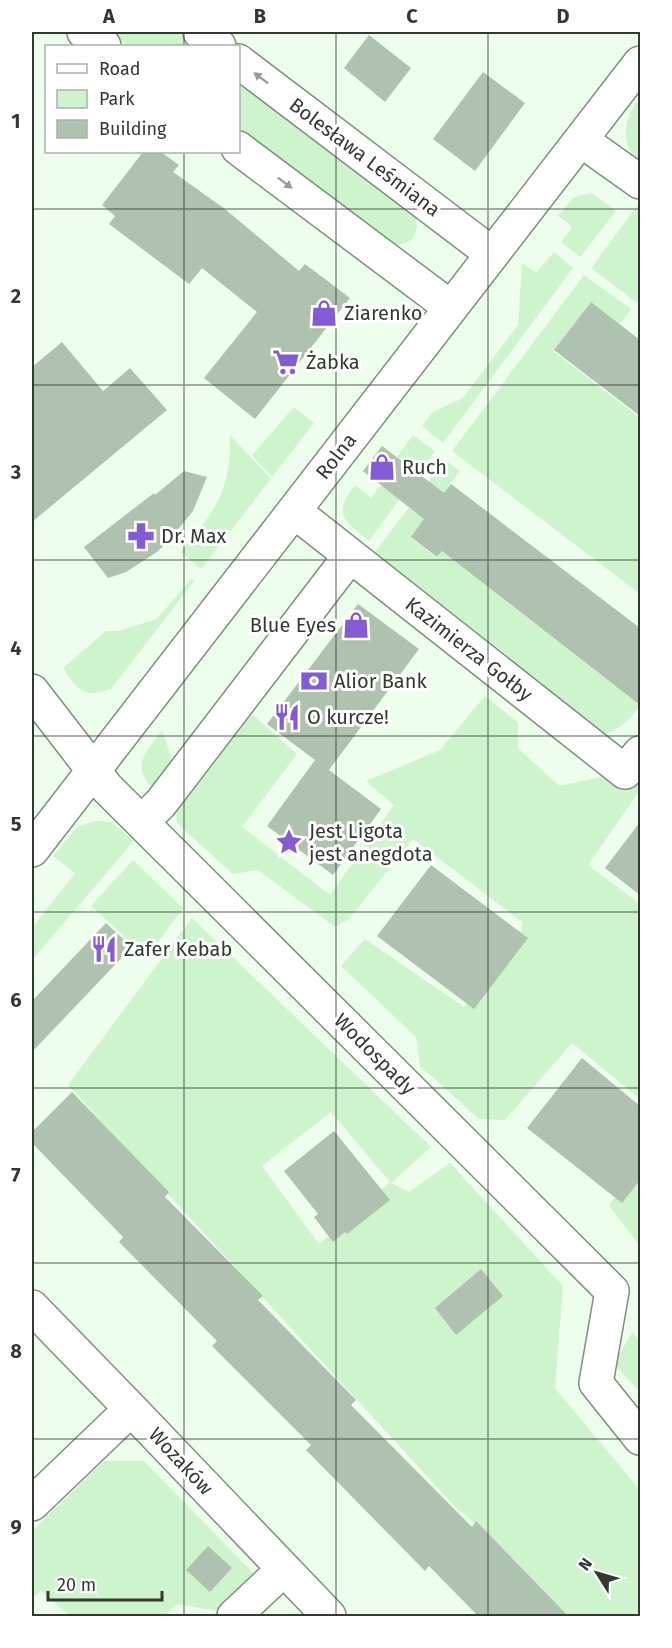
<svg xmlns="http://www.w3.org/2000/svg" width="672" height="1648" viewBox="0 0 672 1648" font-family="'Fira Sans',sans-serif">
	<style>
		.green { fill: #cdf4cc; fill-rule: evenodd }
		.building { fill: #afc2af }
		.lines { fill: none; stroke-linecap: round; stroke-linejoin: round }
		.minor-casing { stroke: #7d8f7d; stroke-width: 36 }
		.minor { stroke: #fff; stroke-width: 33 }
		.oneway { fill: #989c98 }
		.grid { fill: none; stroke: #323931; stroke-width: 1.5; stroke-opacity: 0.55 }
		.labels { text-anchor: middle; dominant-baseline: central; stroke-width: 6; stroke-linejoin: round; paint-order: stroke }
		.street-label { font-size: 20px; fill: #323931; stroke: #fff }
		.poi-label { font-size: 20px; fill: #323931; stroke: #fff; text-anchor: start }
		.neatline { fill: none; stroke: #323931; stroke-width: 2 }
		.grid-label { font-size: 20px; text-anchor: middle; font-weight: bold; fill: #323931 }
	</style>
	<rect width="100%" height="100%" fill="#eefeed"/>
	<path class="green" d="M109,32h69l20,14h-70z
		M238,78l176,135c10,21 -8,40 -29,28l-146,-111z
		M636,102l4,4v62c-17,-22 -19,-42 -4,-66z
		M592,193l24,18 -36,46 -19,-15 11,-15 -14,-11 16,-19z
		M640,202v103l-49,-37z
		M554,252l19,16 -130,175 -21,-17 11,-14 30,-14 55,-73 4,-62 14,10z
		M584,275l47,34 -11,15 -29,-22 -38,49 87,67v176l-188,-143z
		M294,407l20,16 -42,54 -20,-22z
		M230,435l41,44 -70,90 -20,-17c35,-42 50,-61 49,-117z
		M413,435l22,16 -66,90c-25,-21 -37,-26 -14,-56l16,13 9,-12 3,1 19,-25 -5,-5z
		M445,460l15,11 -49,67 26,20 5,-7 198,154c-11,16 -20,25 -39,30l-229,-179z
		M191,579l4,1 -84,109c-28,10 -33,1 -48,-21l43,-37h12l39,-12z
		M485,696l33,27v25l41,38 51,-11 30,10v5l-52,75 52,39v195l-68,-56 -67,77 -26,-1 -59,-53 -4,-29 -75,-71 24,-27 99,68 57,-75 1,-10 -109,-83 -64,80 -14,8 -77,-57 -25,4 -52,-47 -5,-7 1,-8 75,-98 45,40 -55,73 88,68 64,-90 -28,-24 74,-31z
		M162,730l13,38 -19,24c-26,-26 -12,-37 6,-62z
		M95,821l16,1 23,19 -102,119v-32l43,-55 -22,-17 24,-29z
		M133,860l50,48 -36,49 -56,-51z
		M192,918l239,229 -40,36 18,9 41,-29 113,123 -8,102 85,102v126h-78l-95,-100 -8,-5 -391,-426zM331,1112l59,70 -71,62 -57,-78z
		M640,1164v78l-2,2 -29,-39z
		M632,1332l8,9v51l-26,-28z
		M104,1461h40l112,115 -38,35 -41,-7 -13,12h-94l-29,-25 -9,8v-68z"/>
	<path class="building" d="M369,35l42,33 -26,34 -41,-34z
		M483,72l42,31 -50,68 -42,-32z
		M143,152h18l18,13 -6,7 52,37 74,62 6,-7 45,34 -95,121 -51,-41 53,-66 -55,-44 -13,16 -80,-60 6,-8 -13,-11z
		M591,302l49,38v76l-86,-66z
		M62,342l41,49 27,-23 37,42 -135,112v-155z
		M382,446l62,47 7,-9 189,144v77l-198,-154 -5,6 -26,-20 13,-18 -61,-48z
		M184,471l23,6 -14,34 -26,32 -10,9 -31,20 -18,6 -24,-31 70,-54 1,2z
		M358,604l61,45 -90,121 52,39 -48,66 -66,-49 48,-66 -48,-36z
		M640,822v73l-35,-27z
		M431,865l97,73 -54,71 -97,-73z
		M106,923l26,24 -100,105v-51z
		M582,1058l58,48v74l-18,23 -95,-75z
		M72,1092l97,100 -4,5 98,99 -5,4 98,100 -5,5 121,122 4,-6 93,96h-90l-50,-51 -4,5 -119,-121 5,-5 -99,-99 5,-5 -98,-99 4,-5 -91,-94v-11z
		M334,1131l56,69 -43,34 -2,-2 -12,10 -19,-25 4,-3 -34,-43z
		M481,1269l22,27 -47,39 -21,-27z
		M208,1546l24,22 -22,24 -24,-22z"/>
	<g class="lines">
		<defs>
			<path id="minor" d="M84,32l20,14
				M200,32l19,14
				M238,61l253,192
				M581,140l59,42
				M238,148l212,159
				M294,511l331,261 15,-19
				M32,691l75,97 505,503 -16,92 44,55
				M142,822l19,-19 189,-247
				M32,850l608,-787
				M32,1307l99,102 198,207
				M32,1504l99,-95
				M234,1616l49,-46"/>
		</defs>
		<use href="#minor" class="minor-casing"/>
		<use href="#minor" class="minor"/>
	</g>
	<defs><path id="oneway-solid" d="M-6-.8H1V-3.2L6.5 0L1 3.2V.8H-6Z" transform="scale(1.5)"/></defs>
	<g class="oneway">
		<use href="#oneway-solid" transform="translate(261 78) rotate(-143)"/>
		<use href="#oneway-solid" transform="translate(285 183) rotate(37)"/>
	</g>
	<path class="grid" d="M184,32v14M336,32v1584M488,32v1584M184,152v1464M32,209h608M32,385h608M32,560h608M32,736h608M32,912h608M32,1088h608M32,1263h608M32,1439h608"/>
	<defs>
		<symbol id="shop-bare" viewBox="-9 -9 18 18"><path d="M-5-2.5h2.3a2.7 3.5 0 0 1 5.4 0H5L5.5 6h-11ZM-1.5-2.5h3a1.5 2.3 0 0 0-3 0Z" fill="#825bd5" stroke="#fff" stroke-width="2.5" paint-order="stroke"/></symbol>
		<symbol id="supermarket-bare" viewBox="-9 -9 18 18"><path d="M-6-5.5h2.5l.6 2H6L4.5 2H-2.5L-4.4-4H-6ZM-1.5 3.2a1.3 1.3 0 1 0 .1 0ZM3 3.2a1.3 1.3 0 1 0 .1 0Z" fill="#825bd5" stroke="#fff" stroke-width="2.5" paint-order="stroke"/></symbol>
		<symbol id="pharmacy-bare" viewBox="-9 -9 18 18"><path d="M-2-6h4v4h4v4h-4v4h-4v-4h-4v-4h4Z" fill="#825bd5" stroke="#fff" stroke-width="2.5" paint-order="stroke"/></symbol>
		<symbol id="bank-bare" viewBox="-9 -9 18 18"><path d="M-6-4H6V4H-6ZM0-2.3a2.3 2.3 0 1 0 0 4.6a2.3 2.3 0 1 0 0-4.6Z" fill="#825bd5" stroke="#fff" stroke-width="2.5" paint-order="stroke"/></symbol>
		<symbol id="restaurant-bare" viewBox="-9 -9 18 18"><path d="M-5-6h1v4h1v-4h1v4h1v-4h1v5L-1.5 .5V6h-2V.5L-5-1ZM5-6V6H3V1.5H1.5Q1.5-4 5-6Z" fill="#825bd5" stroke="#fff" stroke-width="2.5" paint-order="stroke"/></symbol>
		<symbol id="sight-bare" viewBox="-9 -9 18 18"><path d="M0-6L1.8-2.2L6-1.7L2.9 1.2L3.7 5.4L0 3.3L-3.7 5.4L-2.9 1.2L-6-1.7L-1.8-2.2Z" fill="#825bd5" stroke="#fff" stroke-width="2.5" paint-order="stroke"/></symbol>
	</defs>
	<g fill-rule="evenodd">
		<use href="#shop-bare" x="305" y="294" width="38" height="38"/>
		<use href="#supermarket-bare" x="267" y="343" width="38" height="38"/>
		<use href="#shop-bare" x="363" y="448" width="38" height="38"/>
		<use href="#pharmacy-bare" x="122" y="517" width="38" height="38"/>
		<use href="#shop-bare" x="337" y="606" width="38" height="38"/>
		<use href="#bank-bare" x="295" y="662" width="38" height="38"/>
		<use href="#restaurant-bare" x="268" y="698" width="38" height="38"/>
		<use href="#sight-bare" x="270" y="823" width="38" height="38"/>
		<use href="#restaurant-bare" x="85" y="930" width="38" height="38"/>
	</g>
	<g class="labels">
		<g class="street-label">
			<text transform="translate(365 157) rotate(37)">Bolesława Leśmiana</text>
			<text transform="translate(336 456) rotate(-52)">Rolna</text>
			<text transform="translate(469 649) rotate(38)">Kazimierza Gołby</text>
			<text transform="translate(375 1054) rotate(45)">Wodospady</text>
			<text transform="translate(181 1461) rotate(47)">Wozaków</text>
		</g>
		<g class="poi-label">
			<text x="344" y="313">Ziarenko</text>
			<text x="306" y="362">Żabka</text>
			<text x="402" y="467">Ruch</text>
			<text x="161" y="536">Dr. Max</text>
			<text x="336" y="625" text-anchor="end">Blue Eyes</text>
			<text x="334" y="681">Alior Bank</text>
			<text x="307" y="717">O kurcze!</text>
			<text x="309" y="831">Jest Ligota<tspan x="309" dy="23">jest anegdota</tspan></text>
			<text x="124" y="949">Zafer Kebab</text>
		</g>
	</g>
	<rect width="672" height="1648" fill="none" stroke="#ffffff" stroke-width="66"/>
	<rect x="45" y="45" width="195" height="108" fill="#ffffff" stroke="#adb0ad" stroke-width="1.5"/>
	<rect x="57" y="64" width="30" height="9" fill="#ffffff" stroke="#adb0ad" stroke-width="1.5"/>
	<text x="99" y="75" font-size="18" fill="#323931">Road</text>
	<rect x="57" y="90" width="30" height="18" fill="#cdf4cc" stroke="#adb0ad" stroke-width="1.5"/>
	<text x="99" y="105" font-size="18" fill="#323931">Park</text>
	<rect x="57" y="120" width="30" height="18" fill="#afc2af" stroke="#adb0ad" stroke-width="1.5"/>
	<text x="99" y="135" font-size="18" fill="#323931">Building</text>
	<g transform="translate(597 1573) rotate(307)" stroke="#ffffff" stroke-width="4.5" paint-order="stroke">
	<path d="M0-4.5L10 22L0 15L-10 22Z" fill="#323931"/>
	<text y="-9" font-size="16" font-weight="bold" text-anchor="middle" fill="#323931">N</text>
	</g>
	<path d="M48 1591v9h114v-9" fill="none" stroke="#323931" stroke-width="3"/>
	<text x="57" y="1591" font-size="18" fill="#323931" stroke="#ffffff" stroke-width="4.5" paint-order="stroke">20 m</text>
	<rect x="33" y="33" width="606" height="1582" class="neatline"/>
	<g class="grid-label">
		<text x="109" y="23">A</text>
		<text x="260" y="23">B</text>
		<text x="412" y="23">C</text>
		<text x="563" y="23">D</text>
		<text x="16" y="128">1</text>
		<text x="16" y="303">2</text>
		<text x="16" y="479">3</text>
		<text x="16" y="655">4</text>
		<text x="16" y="831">5</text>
		<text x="16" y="1007">6</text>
		<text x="16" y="1182">7</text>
		<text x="16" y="1358">8</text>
		<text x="16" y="1534">9</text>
	</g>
</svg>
